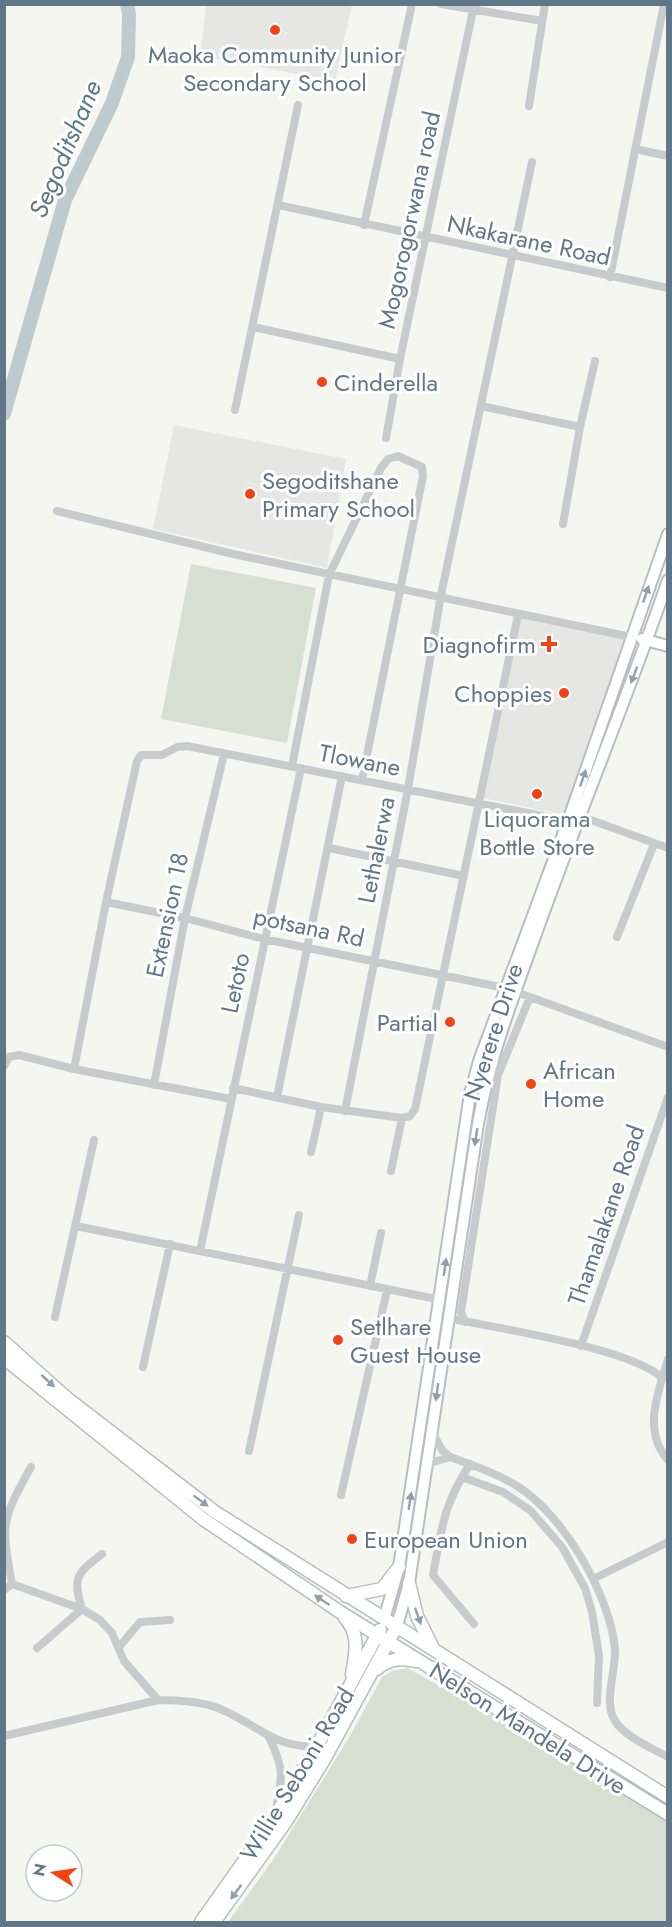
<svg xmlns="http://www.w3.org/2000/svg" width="672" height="1927" viewBox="0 0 672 1927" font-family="Jost,sans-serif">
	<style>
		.built { fill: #e6e7e5 }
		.green { fill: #d7ded2 }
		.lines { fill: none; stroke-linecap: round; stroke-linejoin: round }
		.river { stroke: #bdcbcf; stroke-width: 14 }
		.secondary-casing { stroke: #b7bdc1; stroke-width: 14 }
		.primary-casing { stroke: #b8bcc0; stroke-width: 15 }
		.street { stroke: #c8cbce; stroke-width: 8 }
		.secondary { stroke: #fff; stroke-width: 10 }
		.primary { stroke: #fff; stroke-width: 12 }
		.oneway { fill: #909faa }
		.poi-dot { fill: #f64212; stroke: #fff; stroke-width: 2 }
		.labels { text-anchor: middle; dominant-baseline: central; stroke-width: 6; stroke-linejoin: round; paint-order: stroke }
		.poi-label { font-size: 24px; fill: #617686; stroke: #fff; text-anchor: start }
		.street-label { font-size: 24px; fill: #617686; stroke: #fff }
		.water-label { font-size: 26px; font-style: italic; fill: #5d7a83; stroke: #fff }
	</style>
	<rect width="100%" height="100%" fill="#f6f6f1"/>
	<path class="built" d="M206,5h146l-17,76 -135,-25z
		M174,425l172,34 -19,109 -174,-39z
		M522,612l110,27 -64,177 -85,-18z"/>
	<path class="green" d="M191,564l125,24 -29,155 -126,-24z
		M407,1668l132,73 128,79v102h-439l45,-62 77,-124 32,-59 10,-6z"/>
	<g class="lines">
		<path class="river" d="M4,414l61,-214 47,-97 16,-46 1,-43 -2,-10"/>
		<defs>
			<path id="secondary" d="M642,639l26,7
				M384,1619l15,-52 71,-473 9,-33 89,-240 100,-287
				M397,1626l12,-43 69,-459c11,-63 33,-121 55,-182 43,-121 93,-240 135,-362"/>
			<path id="primary" d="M4,1342l64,57 147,113 453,285
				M4,1358l199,161 137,93 328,202
				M409,1583l8,33 15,30
				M346,1596l36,-7 17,-22
				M345,1618c16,17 10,36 7,57
				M377,1669c11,-11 24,-11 39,-8
				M201,1922l74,-105 42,-71 63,-116
				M214,1922l71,-99 40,-65 72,-132"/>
		</defs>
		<use href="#secondary" class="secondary-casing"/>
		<use href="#primary" class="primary-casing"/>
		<path class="street" d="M441,4l101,17
			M529,106l16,-102
			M635,149l33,7
			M278,205l390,83
			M364,225l48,-221
			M610,277l54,-273
			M253,327l147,32
			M481,406l99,21
			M235,410l63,-305
			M386,438l14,-79 73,-349
			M57,511l176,43 398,83
			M563,524l17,-97 15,-66
			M292,766l37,-191 52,-107 7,-9 10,-3 24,11 1,9 -61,304
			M580,816l88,32
			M329,848l135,28
			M106,902l79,16 79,21 241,49 163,59
			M617,937l37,-93
			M4,1066l5,-9 10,-2 55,14 157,30
			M74,1069l32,-167 31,-141 4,-6h21l15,-8 10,-1 381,75
			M154,1085l31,-167 39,-164
			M233,1088l88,19 81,11 8,-2 5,-7 103,-494
			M277,1097l65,-321
			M345,1111l63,-322 33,-194 91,-433
			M311,1152l10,-45
			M391,1171l11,-53
			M76,1226l365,74
			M200,1251l101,-483
			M370,1286l11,-53
			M55,1317l39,-177
			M448,1318c48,10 183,30 214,60
			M465,1322l-4,-10 37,-237 32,-78
			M581,1346l87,-249
			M668,1359c-10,34 -26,72 0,101
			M143,1367l27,-123
			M432,1432l10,18 8,7c22,8 46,16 67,29 46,28 94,110 98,164 1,21 -12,52 0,71 10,16 37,27 53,36
			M249,1451l50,-236
			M427,1464l23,-7
			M470,1464c-27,42 -28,63 -37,111l41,49
			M462,1477l41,15 28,19 31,36 23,41 7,24 7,44 -2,47
			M341,1495l46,-205
			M593,1579l75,-37
			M12,1584l70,25 18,11 12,13 12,28 34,39
			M12,1584c-11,-61 -11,-63 19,-117
			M4,1590l8,-6
			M119,1647l21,-25 30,-2
			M37,1648l45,-39c-10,-31 -5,-36 20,-55
			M268,1735c16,33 15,39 8,74
			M4,1736l154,-36c21,0 41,1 60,8 38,15 56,41 99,38"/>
		<use href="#secondary" class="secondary"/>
		<use href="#primary" class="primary"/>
	</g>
	<defs><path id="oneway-solid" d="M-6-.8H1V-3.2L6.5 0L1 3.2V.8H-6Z" transform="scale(1.5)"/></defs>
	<g class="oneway">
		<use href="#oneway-solid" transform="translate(646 594) rotate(-71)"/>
		<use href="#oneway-solid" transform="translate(634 675) rotate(111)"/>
		<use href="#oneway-solid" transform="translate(583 778) rotate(-71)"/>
		<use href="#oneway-solid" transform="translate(476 1137) rotate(99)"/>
		<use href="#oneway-solid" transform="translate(445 1267) rotate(-82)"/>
		<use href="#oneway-solid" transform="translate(48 1381) rotate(42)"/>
		<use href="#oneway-solid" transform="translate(437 1392) rotate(98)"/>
		<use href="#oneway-solid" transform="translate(201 1501) rotate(37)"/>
		<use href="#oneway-solid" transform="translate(410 1501) rotate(-81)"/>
		<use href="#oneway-solid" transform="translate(322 1600) rotate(-146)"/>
		<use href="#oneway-solid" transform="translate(418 1616) rotate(70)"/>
		<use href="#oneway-solid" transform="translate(236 1892) rotate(126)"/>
	</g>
	<g class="poi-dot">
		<circle cx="275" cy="30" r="6"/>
		<circle cx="322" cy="382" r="6"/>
		<circle cx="250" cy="494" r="6"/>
		<path d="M546 635h6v6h6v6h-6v6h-6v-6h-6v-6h6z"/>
		<circle cx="564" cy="693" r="6"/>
		<circle cx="537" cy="794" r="6"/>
		<circle cx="450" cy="1022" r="6"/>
		<circle cx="531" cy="1084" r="6"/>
		<circle cx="338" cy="1340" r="6"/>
		<circle cx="352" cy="1539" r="6"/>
	</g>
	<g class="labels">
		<g class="poi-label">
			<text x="275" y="54" text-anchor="middle">Maoka Community Junior<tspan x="275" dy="28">Secondary School</tspan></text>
			<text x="334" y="382">Cinderella</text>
			<text x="262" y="480">Segoditshane<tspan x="262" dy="28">Primary School</tspan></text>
			<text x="536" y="644" text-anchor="end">Diagnofirm</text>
			<text x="552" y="693" text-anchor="end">Choppies</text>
			<text x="537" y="818" text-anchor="middle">Liquorama<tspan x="537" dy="28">Bottle Store</tspan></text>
			<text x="438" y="1022" text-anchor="end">Partial</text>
			<text x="543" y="1070">African<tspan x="543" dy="28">Home</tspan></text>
			<text x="350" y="1326">Setlhare<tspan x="350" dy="28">Guest House</tspan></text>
			<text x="364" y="1539">European Union</text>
		</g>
		<g class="street-label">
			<text transform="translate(409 220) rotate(-78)">Mogorogorwana road</text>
			<text transform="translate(529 240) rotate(12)">Nkakarane Road</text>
			<text transform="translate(360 760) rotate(11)">Tlowane</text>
			<text transform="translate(376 850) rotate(-79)">Lethalerwa</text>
			<text transform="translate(167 915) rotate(-78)">Extension 18</text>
			<text transform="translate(309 927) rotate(12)">potsana Rd</text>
			<text transform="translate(235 983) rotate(-78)">Letoto</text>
			<text transform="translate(493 1032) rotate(-72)">Nyerere Drive</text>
			<text transform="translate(606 1215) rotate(-71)">Thamalakane Road</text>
			<text transform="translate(528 1728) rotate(32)">Nelson Mandela Drive</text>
			<text transform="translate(297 1774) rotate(-59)">Willie Seboni Road</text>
		</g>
		<g class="water-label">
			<text transform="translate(65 149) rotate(-67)">Segoditshane</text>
		</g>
	</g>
	<rect width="672" height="1927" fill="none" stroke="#617686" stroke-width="12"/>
	<g transform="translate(54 1873) rotate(282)"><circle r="28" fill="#ffffff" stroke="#c0c8cf" stroke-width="1.5"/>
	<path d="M0-4.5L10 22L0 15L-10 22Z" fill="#f64212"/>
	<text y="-9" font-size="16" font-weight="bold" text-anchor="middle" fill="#617686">N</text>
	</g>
</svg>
